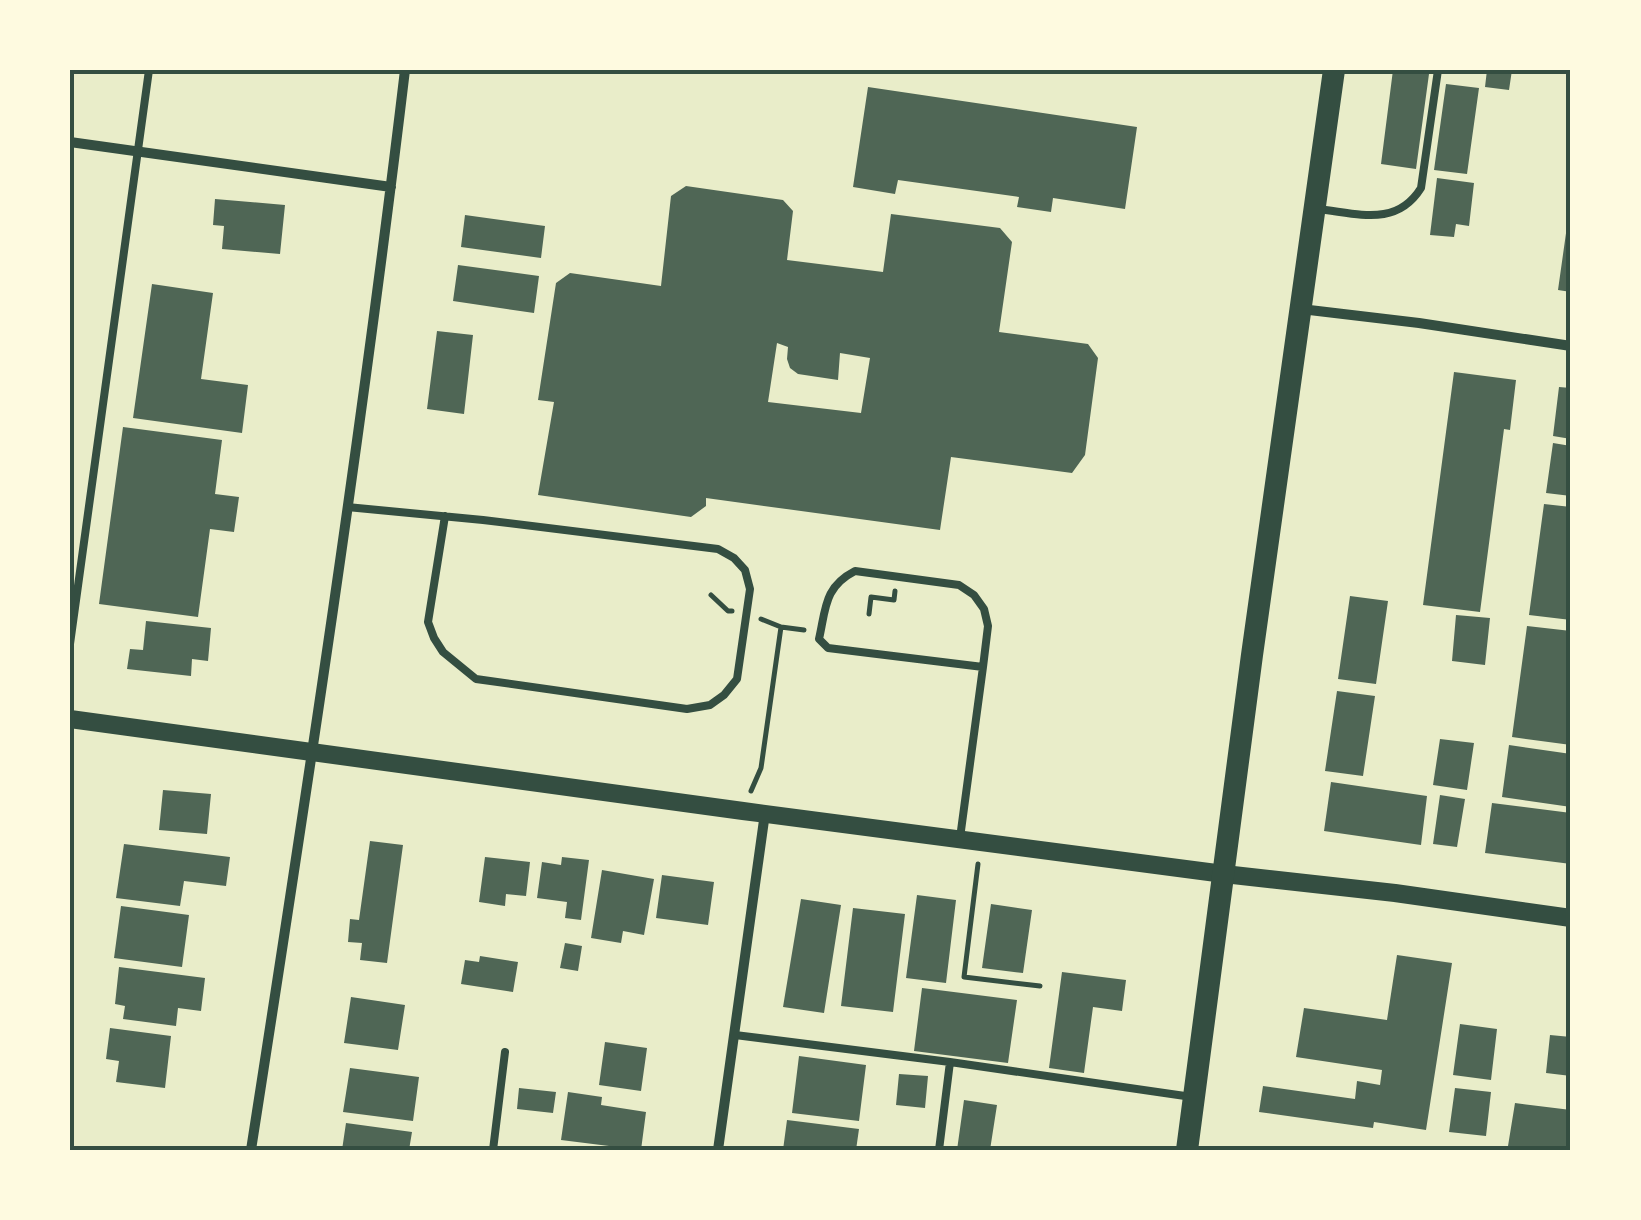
<svg xmlns="http://www.w3.org/2000/svg" width="1641" height="1220" viewBox="0 0 1641 1220" font-family="'DM Sans',sans-serif">
	<style>
		.building { fill: #4f6655; fill-rule: evenodd }
		.lines { fill: none; stroke-linecap: round; stroke-linejoin: round }
		.path { stroke: #344e41; stroke-width: 5 }
		.service { stroke: #344e41; stroke-width: 8 }
		.minor { stroke: #344e41; stroke-width: 10 }
		.tertiary { stroke: #344e41; stroke-width: 18 }
		.primary { stroke: #344e41; stroke-width: 22 }
		.neatline { fill: none; stroke: #344e41; stroke-width: 4 }
	</style>
	<rect width="100%" height="100%" fill="#e9edc9"/>
	<path class="building" d="M1393,70l36,4 -13,95 -35,-5z
		M1487,70h25l-3,20 -24,-3z
		M1446,84l33,4 -12,86 -33,-4z
		M868,87l269,40 -12,82 -72,-11 -2,14 -34,-5 2,-10 -121,-17 -3,14 -42,-7z
		M1437,178l37,5 -5,43 -13,-2 -2,13 -24,-2z
		M686,186l97,14 10,11 -6,49 96,12 8,-58 109,14 12,14 -13,90 89,12 10,14 -13,97 -13,18 -121,-16 -11,73 -234,-32v8l-15,11 -153,-22 16,-93 -16,-2 18,-117 14,-10 91,13 10,-90zM777,343l11,4 -1,12 3,9 8,6 40,6 2,-27 30,5 -9,55 -93,-11z
		M215,199l70,6 -5,49 -58,-5 2,-23 -11,-1z
		M1569,212h2v80l-13,-2z
		M465,215l80,11 -4,32 -80,-11z
		M458,265l81,11 -5,37 -81,-12z
		M152,284l61,9 -12,86 47,6 -6,48 -109,-15z
		M437,331l36,4 -9,79 -37,-5z
		M1454,372l62,8 -6,50 -6,-1 -24,183 -57,-7z
		M1559,387l12,1v51l-18,-3z
		M123,427l99,13 -7,54 24,3 -5,35 -24,-3 -12,88 -99,-13z
		M1553,443l18,3v50l-25,-3z
		M1544,504l27,3v113l-42,-5z
		M1350,596l38,5 -12,83 -38,-5z
		M1456,615l34,3 -5,47 -33,-4z
		M146,621l65,7 -3,33 -16,-2 -1,17 -64,-7 3,-20 13,1z
		M1527,626l44,5v114l-59,-8z
		M1337,691l38,5 -12,80 -38,-5z
		M1440,739l34,4 -7,47 -34,-5z
		M1509,745l62,9v53l-69,-10z
		M1331,782l96,14 -6,49 -97,-14z
		M163,790l48,4 -4,40 -48,-4z
		M1440,795l25,4 -8,48 -24,-3z
		M1492,803l79,10v51l-86,-11z
		M370,841l33,4 -16,118 -27,-3 2,-17 -14,-1 2,-23 9,1z
		M124,844l106,13 -4,29 -42,-5 -4,25 -64,-8z
		M485,857l45,5 -4,34 -20,-2 -1,12 -26,-4z
		M562,857l27,3 -8,60 -16,-2 2,-16 -30,-4 5,-36 19,3z
		M602,870l52,9 -10,56 -21,-4 -2,12 -30,-5z
		M662,875l52,7 -6,43 -52,-7z
		M917,895l39,5 -10,83 -40,-5z
		M801,899l40,6 -17,108 -41,-6z
		M991,904l41,6 -9,63 -41,-5z
		M121,906l68,9 -7,52 -68,-9z
		M853,908l52,6 -12,98 -52,-6z
		M565,943l17,3 -4,25 -18,-3z
		M1397,955l55,8 -26,167 -52,-8 -1,6 -114,-16 4,-26 92,13 2,-18 23,4 2,-15 -86,-13 8,-49 83,12z
		M480,956l38,6 -5,30 -52,-8 4,-24 14,2z
		M119,967l86,11 -4,33 -23,-3 -2,18 -53,-7 2,-13 -10,-2z
		M1062,972l64,8 -4,31 -29,-4 -9,66 -35,-5z
		M922,988l95,12 -9,63 -94,-12z
		M351,997l54,8 -7,45 -54,-7z
		M1460,1024l37,5 -6,51 -38,-5z
		M110,1028l61,8 -6,52 -49,-6 3,-21 -13,-2z
		M1550,1035l21,2v39l-25,-3z
		M605,1042l42,6 -6,43 -42,-6z
		M799,1056l67,9 -7,56 -67,-8z
		M350,1068l69,9 -6,44 -70,-9z
		M899,1074l29,2 -3,32 -29,-3z
		M519,1088l37,4 -3,21 -36,-4z
		M1455,1088l36,4 -5,44 -37,-4z
		M568,1092l34,5 -1,8 45,7 -5,38 -80,-10z
		M964,1100l33,5 -7,45h-33z
		M1515,1103l56,7v40h-31l-32,-4z
		M787,1120l72,9 -3,21h-73z
		M346,1123l66,9 -3,18h-67z"/>
	<g class="lines">
		<path class="path" d="M711,595l17,16h4
			M869,614l2,-17 23,3 1,-9
			M761,619l20,8 23,3
			M751,791l10,-23 20,-141
			M978,864l-14,113 76,9"/>
		<path class="service" d="M1317,209c40,4 79,19 104,-21l17,-118
			M347,507l136,13 235,29 16,9 11,12 5,19 -13,90 -13,16 -14,10 -23,4 -211,-30 -33,-27 -9,-14 -6,-16 17,-106
			M855,571l104,14 15,10 10,14 4,17 -5,41 -155,-19 -9,-9c7,-31 5,-52 36,-68z
			M70,644l79,-574
			M960,838l23,-171
			M735,1035l215,27 242,35
			M493,1150l12,-98
			M939,1150l11,-88"/>
		<path class="minor" d="M70,142l321,45
			M1301,309l118,14 152,23
			M251,1150c56,-359 111,-719 154,-1080
			M718,1150l47,-337"/>
		<path class="tertiary" d="M70,719l673,92 481,63 171,19 176,25"/>
		<path class="primary" d="M1187,1150l65,-495 82,-585"/>
	</g>
	<rect width="1641" height="1220" fill="none" stroke="#fefae0" stroke-width="145"/>
	<rect x="72" y="72" width="1496" height="1076" class="neatline"/>
</svg>
